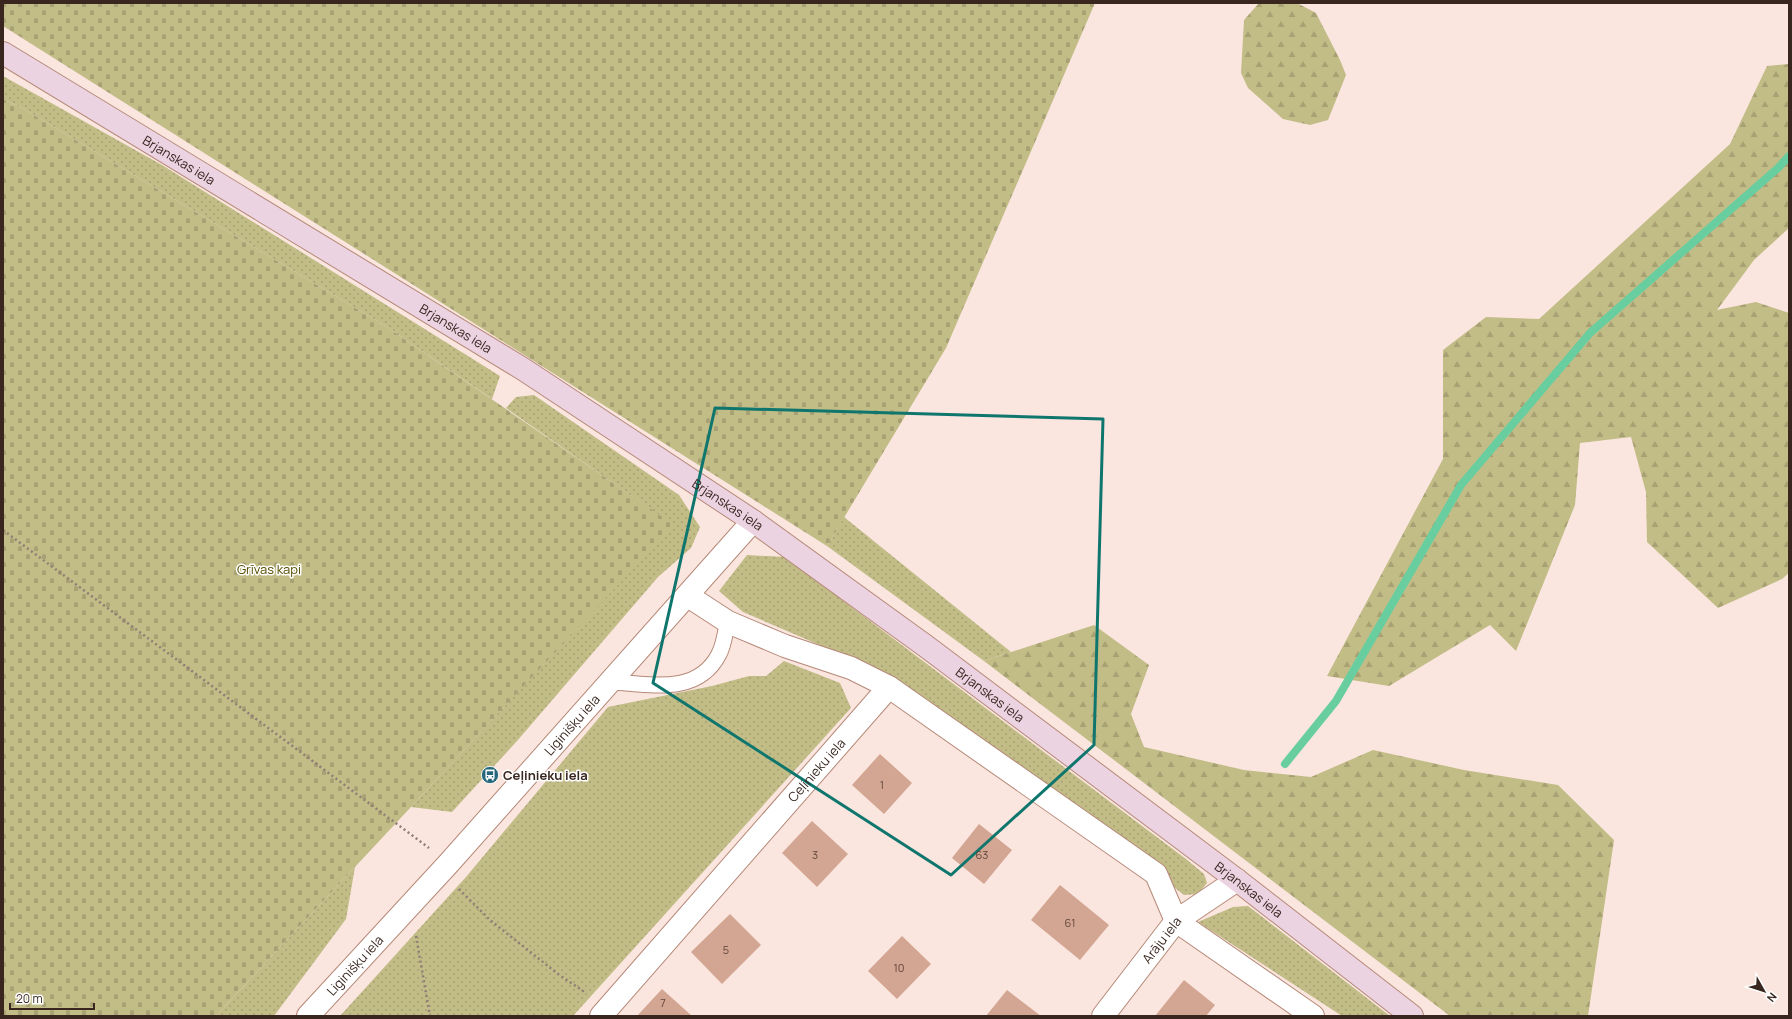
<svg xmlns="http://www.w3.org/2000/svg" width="1792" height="1019" viewBox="0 0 1792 1019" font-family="Manrope,sans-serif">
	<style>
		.grass { fill: url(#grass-dots) }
		.forest { fill: url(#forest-firs) }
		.cemetery { fill: url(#cemetery-stones) }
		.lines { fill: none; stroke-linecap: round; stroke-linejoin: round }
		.stream { stroke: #68cea0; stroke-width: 8 }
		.building { fill: #d3a593 }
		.service-casing { stroke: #b68978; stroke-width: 17 }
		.minor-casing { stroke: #b68978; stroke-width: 24 }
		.secondary-casing { stroke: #b68978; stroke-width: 24 }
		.path { stroke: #907d75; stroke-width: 2.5; stroke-dasharray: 2 3; stroke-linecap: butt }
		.service { stroke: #fff; stroke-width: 15 }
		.minor { stroke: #fff; stroke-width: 22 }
		.secondary { stroke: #ebd3e2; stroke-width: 22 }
		.marked { fill: none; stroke: #0f766e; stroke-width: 3; stroke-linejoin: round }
		.labels { text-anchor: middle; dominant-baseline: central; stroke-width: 3; stroke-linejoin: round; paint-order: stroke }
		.number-label { font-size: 11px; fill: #5f463c }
		.street-label { font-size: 13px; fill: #38261f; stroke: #fff }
		.park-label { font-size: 13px; fill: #554d00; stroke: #fff }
		.poi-label { font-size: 13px; font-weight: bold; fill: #38261f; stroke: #fff; text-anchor: start }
	</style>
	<defs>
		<pattern id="grass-dots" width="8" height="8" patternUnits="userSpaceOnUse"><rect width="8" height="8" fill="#c2bc87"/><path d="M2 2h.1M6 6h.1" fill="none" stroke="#a7a174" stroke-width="1.8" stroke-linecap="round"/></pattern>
		<pattern id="forest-firs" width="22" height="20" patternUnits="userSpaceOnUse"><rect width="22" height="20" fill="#c2bc87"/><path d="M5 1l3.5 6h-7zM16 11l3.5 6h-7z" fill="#a7a174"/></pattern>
		<pattern id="cemetery-stones" width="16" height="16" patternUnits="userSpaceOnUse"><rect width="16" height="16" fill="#c2bc87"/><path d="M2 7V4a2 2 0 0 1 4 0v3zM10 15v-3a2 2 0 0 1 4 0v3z" fill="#a7a174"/></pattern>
	</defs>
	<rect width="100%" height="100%" fill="#fae6de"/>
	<path class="grass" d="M3,76l159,89 338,211 -8,23 -105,-72 -363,-218 -21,-10z
		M534,395l145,100 21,32 -9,21 -33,29 -141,164 -65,71 -41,-5 262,-282 -167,-117 10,-11z
		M844,517l167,135 -27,9 -157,-115z
		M747,555l38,2 401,302 18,15 3,9 -9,11 -14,1 -183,-143 -135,-87 -123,-53 -24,-21z
		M784,661l56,22 11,25 -278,308h-233l126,-139 142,-170 104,-21 37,-10h17z
		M355,867l-9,52 -72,97h-58z
		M1248,906l142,110h-48l-144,-94 35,-15z"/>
	<path class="forest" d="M1259,3h38l19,10 24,47 6,15 -18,45 -18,5 -27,-6 -35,-31 -7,-15 3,-53z
		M1789,64v164l-35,32 -37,50 39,-8 33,11v260l-7,6 -64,29 -71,-66 -1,-50 -15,-55 -51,6 -5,62 -59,146 -26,-26 -101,61 -62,-10 116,-217v-109l43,-33 53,2 191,-175 37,-78z
		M1094,625l55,40 -18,49 13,33 100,23 67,7 62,-27 91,20 94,15 56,55 -26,176h-138l-466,-355z"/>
	<path class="cemetery" d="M3,3h1092l-149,345 -119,198 -824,-520z
		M3,99l21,10 363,218 287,198 -458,491h-213z"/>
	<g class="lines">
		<path class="stream" d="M1285,764l51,-63 125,-216 129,-152 188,-165 11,-12"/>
	</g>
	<path class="building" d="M880,754l32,29 -28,31 -32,-29z
		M812,821l36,33 -31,33 -35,-34z
		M979,824l33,26 -28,34 -32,-26z
		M1060,885l49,40 -29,35 -49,-40z
		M730,914l31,31 -39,39 -31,-32z
		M902,936l29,28 -34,35 -29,-28z
		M1184,980l31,25 -9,11h-51z
		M662,989l30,27h-55z
		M1007,990l34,26h-55z"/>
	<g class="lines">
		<defs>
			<path id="service" d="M612,682c37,2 86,14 107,-28 5,-9 6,-22 9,-32"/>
			<g id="minor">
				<path d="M688,596l40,26 57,24 66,22 38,19 267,187 20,47 137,95"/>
				<path id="s1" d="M308,1016l141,-153 304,-342"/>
				<path id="s2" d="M601,1016l288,-329"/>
				<path id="s3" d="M1103,1016l73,-95 61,-41"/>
			</g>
			<g id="secondary">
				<path id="s4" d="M3,53l520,316 230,152 174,126 310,233 175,136"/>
			</g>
		</defs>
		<use href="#service" class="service-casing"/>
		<use href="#minor" class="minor-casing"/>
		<use href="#secondary" class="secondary-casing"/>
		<path class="path" d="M3,530l426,318
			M459,889l31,31 68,54 28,19
			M416,936l14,80"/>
		<use href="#service" class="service"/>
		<use href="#minor" class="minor"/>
		<use href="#secondary" class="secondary"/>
	</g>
	<path class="marked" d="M715,408l388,11 -9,326 -143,130 -298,-192z"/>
	<defs>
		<symbol id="bus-disc" viewBox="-11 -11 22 22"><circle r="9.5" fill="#25667a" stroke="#fff"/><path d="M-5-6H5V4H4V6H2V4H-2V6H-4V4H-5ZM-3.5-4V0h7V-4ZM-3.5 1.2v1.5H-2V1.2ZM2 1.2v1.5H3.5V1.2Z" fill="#fff"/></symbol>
	</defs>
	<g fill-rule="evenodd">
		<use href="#bus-disc" x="480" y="765" width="20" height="20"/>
	</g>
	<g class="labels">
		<g class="number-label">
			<text x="882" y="784">1</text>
			<text x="815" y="854">3</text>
			<text x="982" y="854">63</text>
			<text x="1070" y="922">61</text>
			<text x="726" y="949">5</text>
			<text x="899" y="967">10</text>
			<text x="663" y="1002">7</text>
		</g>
		<g class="street-label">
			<text stroke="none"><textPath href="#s4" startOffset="206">Brjanskas iela</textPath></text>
			<text stroke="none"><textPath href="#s4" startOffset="530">Brjanskas iela</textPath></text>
			<text stroke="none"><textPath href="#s4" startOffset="854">Brjanskas iela</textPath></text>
			<text stroke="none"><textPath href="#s4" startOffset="1178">Brjanskas iela</textPath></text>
			<text stroke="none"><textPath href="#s1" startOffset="393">Liginišķu iela</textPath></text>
			<text stroke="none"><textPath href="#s2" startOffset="327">Ceļinieku iela</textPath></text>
			<text stroke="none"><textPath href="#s4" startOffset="1502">Brjanskas iela</textPath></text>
			<text stroke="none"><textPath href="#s3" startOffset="96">Arāju iela</textPath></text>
			<text stroke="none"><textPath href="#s1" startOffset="69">Liginišķu iela</textPath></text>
		</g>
		<g class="park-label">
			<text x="269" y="569">Grīvas kapi</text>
		</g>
		<g class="poi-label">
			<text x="503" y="775">Ceļinieku iela</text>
		</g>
	</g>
	<rect width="1792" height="1019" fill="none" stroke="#38261f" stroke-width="8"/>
	<g transform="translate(1764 991) rotate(129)" stroke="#ffffff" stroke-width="3" paint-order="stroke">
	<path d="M0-3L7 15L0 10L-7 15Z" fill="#38261f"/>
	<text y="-6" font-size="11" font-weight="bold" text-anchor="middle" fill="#38261f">N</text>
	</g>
	<path d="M10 1003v6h84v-6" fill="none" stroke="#38261f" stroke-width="2"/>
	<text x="16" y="1003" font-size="12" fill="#38261f" stroke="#ffffff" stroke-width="3" paint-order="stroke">20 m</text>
</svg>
